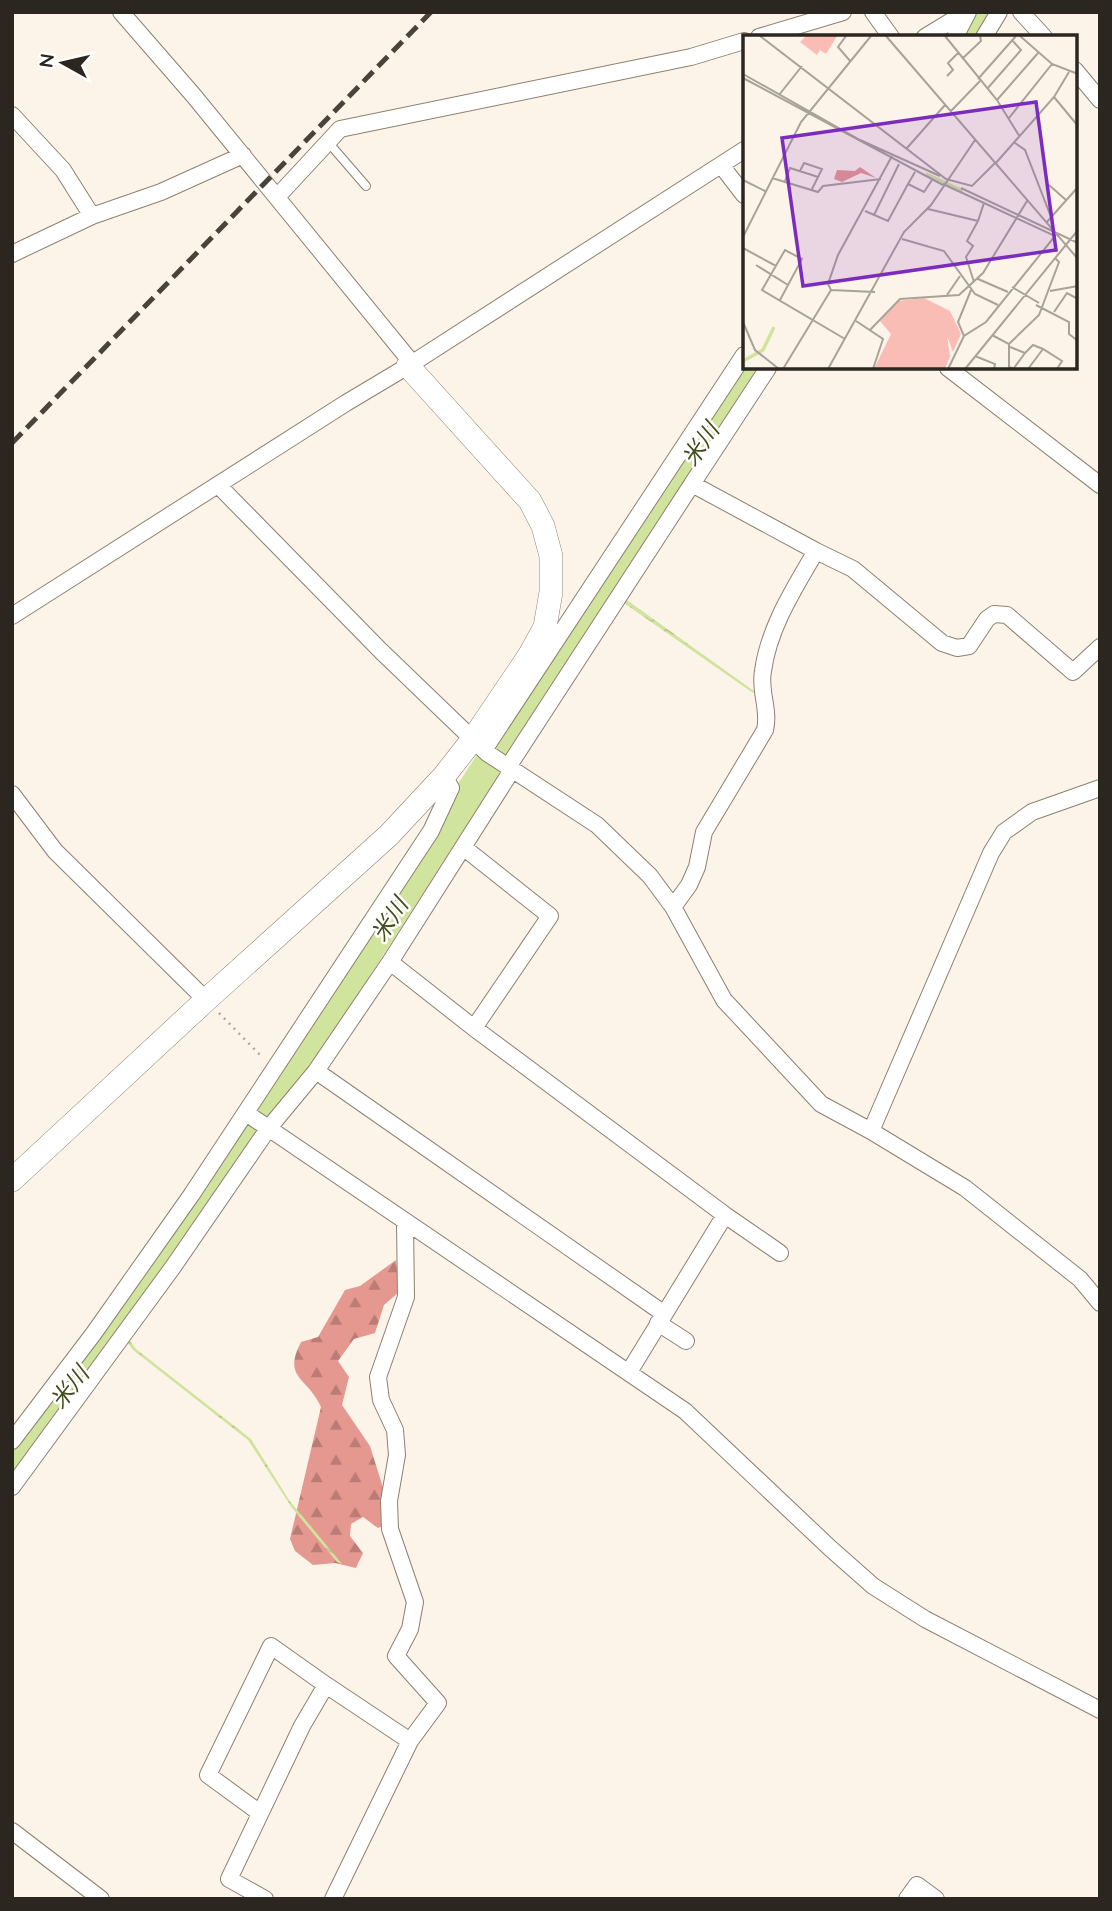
<svg xmlns="http://www.w3.org/2000/svg" width="1112" height="1911" viewBox="0 0 1112 1911" font-family="Quicksand,'Noto Sans JP',sans-serif">
	<style>
		.forest { fill: url(#forest-firs) }
		.water { fill: url(#water-ripples) }
		.lines { fill: none; stroke-linecap: round; stroke-linejoin: round }
		.river { stroke: #d0e49e; stroke-width: 30 }
		.lane-casing { stroke: #8d806f; stroke-width: 10 }
		.street-casing { stroke: #8d806f; stroke-width: 18 }
		.secondary-casing { stroke: #8d806f; stroke-width: 24 }
		.path { stroke: #aca49b; stroke-width: 2.5; stroke-dasharray: 2 5; stroke-linecap: butt }
		.lane { stroke: #fff; stroke-width: 8 }
		.street { stroke: #fff; stroke-width: 16 }
		.secondary { stroke: #fff; stroke-width: 23 }
		.rail { stroke: #49433c; stroke-width: 5; stroke-dasharray: 14 7; stroke-linecap: butt }
		.labels { text-anchor: middle; dominant-baseline: central; stroke-width: 5; stroke-linejoin: round; paint-order: stroke }
		.water-label { font-size: 23px; font-style: italic; fill: #424e1c; stroke: #fff }
		.inset-river { fill: none; stroke: #d0e49e; stroke-width: 3.5 }
		.inset-road { fill: none; stroke: #a9a298; stroke-width: 2 }
		.view { fill: #7b2cbf; fill-opacity: 0.15; stroke: #7b2cbf; stroke-width: 3.5 }
		.inset-edge { fill: none; stroke: #2b261f; stroke-width: 3.5 }
	</style>
	<defs>
		<pattern id="forest-firs" width="22" height="20" patternUnits="userSpaceOnUse" patternTransform="scale(1.75)"><rect width="22" height="20" fill="#e5988f"/><path d="M5 1l3.5 6h-7zM16 11l3.5 6h-7z" fill="#ba7c74"/></pattern>
		<pattern id="water-ripples" width="26" height="14" patternUnits="userSpaceOnUse" patternTransform="scale(1.75)"><rect width="26" height="14" fill="#d0e49e"/><path d="M2 4q2-2 4 0t4 0M15 11q2-2 4 0t4 0" fill="none" stroke="#b3c388"/></pattern>
	</defs>
	<rect width="100%" height="100%" fill="#fdf4e9"/>
	<path class="forest" d="M396,1260l3,32 -15,13 -9,28 -21,6 -16,22 11,16 -7,28 28,41 15,48 -2,32 -5,2 -15,-11 -12,7 -1,12 13,17 -7,15 -21,-5 -22,2 -18,-14 -5,-12 31,-132c-13,-30 -39,-28 -20,-65l17,-5 27,-47 15,-4z"/>
	<path class="water" d="M624,598l130,93 -1,2 -132,-92z
		M128,1338l8,11 115,90 38,61 53,64 -5,-2 -45,-54 -44,-68 -115,-90 -7,-10z"/>
	<g class="lines">
		<path class="river" d="M970,37l16,-25
			M12,1460l78,-100 82,-122 114,-160 319,-494 102,-147 45,-69"/>
		<defs>
			<path id="lane" d="M328,142l38,44"/>
			<path id="street" d="M121,12l73,84 218,267
				M873,12l18,25
				M1021,12l23,25
				M759,37l84,-25
				M925,37l41,-25
				M955,37l13,-25
				M984,37l15,-25
				M1075,70l25,30
				M12,115l51,55 29,46
				M721,165l23,30
				M277,197l63,-68 351,-72 53,-16
				M12,254l80,-38 69,-24 82,-37
				M768,368l-76,116 124,67
				M948,368l152,117
				M218,485l163,166 106,102 110,72 53,51 23,31 51,93 97,104 50,27 94,57 115,91 20,24
				M12,616l334,-213 62,-37 336,-216
				M484,750l260,-395
				M508,767l184,-283
				M12,794l43,57 151,149
				M673,907l16,-22 8,-18 7,-35 61,-102c5,-20 -6,-39 -2,-59 6,-44 31,-82 53,-120l37,18 89,74 15,5 12,-2 18,-27 7,-5 13,1 66,57 27,-25
				M390,962l84,66 76,-112 -87,-69
				M474,1028l251,187 -96,157
				M316,1071l347,242
				M246,1113l439,298 145,137 43,38 52,33 175,91
				M871,1131l120,-278 13,-21 28,-20 68,-24
				M725,1215l55,38
				M658,1323l28,18
				M12,1441l82,-108 98,-139 239,-363 20,-43 -7,-12
				M12,1487l161,-220 95,-138 48,-58 74,-109 122,-192
				M260,1813l-52,-38 63,-129 55,39
				M12,1831l89,68
				M265,1899l-36,-20 73,-153 24,-41 84,56
				M333,1899l77,-158 28,-38 -42,-47 14,-27 5,-27 -25,-73 -1,-28 8,-46 -2,-25 -14,-30 -3,-23 28,-80 -1,-74
				M907,1899l10,-14 19,14"/>
			<path id="secondary" d="M12,1180l194,-180 183,-165 55,-59 29,-37 56,-83 16,-29 6,-35v-36l-8,-30 -13,-25 -122,-135"/>
		</defs>
		<use href="#lane" class="lane-casing"/>
		<use href="#street" class="street-casing"/>
		<use href="#secondary" class="secondary-casing"/>
		<path class="path" d="M219,1013l44,45"/>
		<use href="#lane" class="lane"/>
		<use href="#street" class="street"/>
		<use href="#secondary" class="secondary"/>
		<path class="rail" d="M12,443l419,-431"/>
	</g>
	<g class="labels">
		<g class="water-label">
			<text transform="translate(700 444) rotate(-56)">米川</text>
			<text transform="translate(389 919) rotate(-57)">米川</text>
			<text transform="translate(69 1387) rotate(-52)">米川</text>
		</g>
	</g>
	<g transform="translate(743 35)">
		<rect width="334" height="334" fill="#fdf4e9"/>
		<path d="M117,132l16,11 -15,-5 -19,9 -8,-3 3,-9 18,1z" fill="#e5988f"/>
		<path d="M63,1h31l-11,18 -6,-4 -3,5 -17,-13zM181,263l26,13 11,23 -8,18 -6,-16 3,20 -5,13h-71l17,-35 -11,-13 18,-20z" fill="#f9bdb5"/>
		<path class="inset-river" d="M183,139l37,17M0,326l20,-11 11,-23"/>
		<path class="inset-road" d="M17,1l186,143 26,7 23,-23M103,1l-8,11 13,15M143,1l192,223M202,1l52,64 23,37M277,1l32,28 26,10M219,24l19,-18 -1,-5M0,39l117,66 80,36M204,41l6,-6 -5,-7 10,-10M0,43l200,107M235,44l38,-43M244,54l34,-39 -9,-10M36,60l23,-29M311,62l24,29M254,65l41,-47M208,76l29,-30M266,83l43,-54M272,108l10,7 26,67M164,113l38,-43M252,129l59,-67 15,-25M57,136l4,-8 18,6 -4,8M172,137l-7,12 16,8 8,-12M29,143l46,14 5,-6 58,-7M0,145l22,11M42,146l5,-13 22,7 6,2 -6,12M200,149l41,19M306,150l17,15M218,153l117,55M185,174l50,12 -11,20 6,5 -7,11 8,25M122,176l23,10 20,-37M131,180l25,-51M303,188l32,-36M0,202l58,-115 70,-86M159,204l42,12 31,43 23,11M0,213l33,18M13,230l32,20M235,244l30,13M269,252l27,16M88,255l44,2M307,256l28,-5M204,260l13,-19M37,265l22,-41 -17,-9 -23,40 83,49M293,270l33,17v12l9,7M311,277l13,-19 11,6M113,286l27,18 -10,30M0,287l12,28 24,19M127,295l30,-31 59,-4 24,-22 44,-72M249,300l17,9v23l6,2M221,301l-6,-14 13,-32M266,309l30,-29 20,-53 -4,-4M267,312l15,6 -11,15M282,318l8,-8 10,4 19,12 -5,8M232,321l20,8 -1,5M40,334l48,-79 -3,-6 10,-29 54,-99M85,334l76,-137 27,-27 44,-65M205,334l16,-33 22,-14 69,-86 -71,-33 -6,18M222,334l113,-139M285,334l15,-20"/>
		<path class="view" d="M293,67l20,148 -253,36 -21,-148z"/>
		<rect width="334" height="334" class="inset-edge"/>
	</g>
	<rect width="1112" height="1911" fill="none" stroke="#2b261f" stroke-width="28"/>
	<g transform="translate(63 63) rotate(278)" stroke="#ffffff" stroke-width="5" paint-order="stroke">
	<path d="M0-5L12 26L0 18L-12 26Z" fill="#2b261f"/>
	<text y="-10" font-size="19" font-weight="bold" text-anchor="middle" fill="#2b261f">N</text>
	</g>
</svg>
